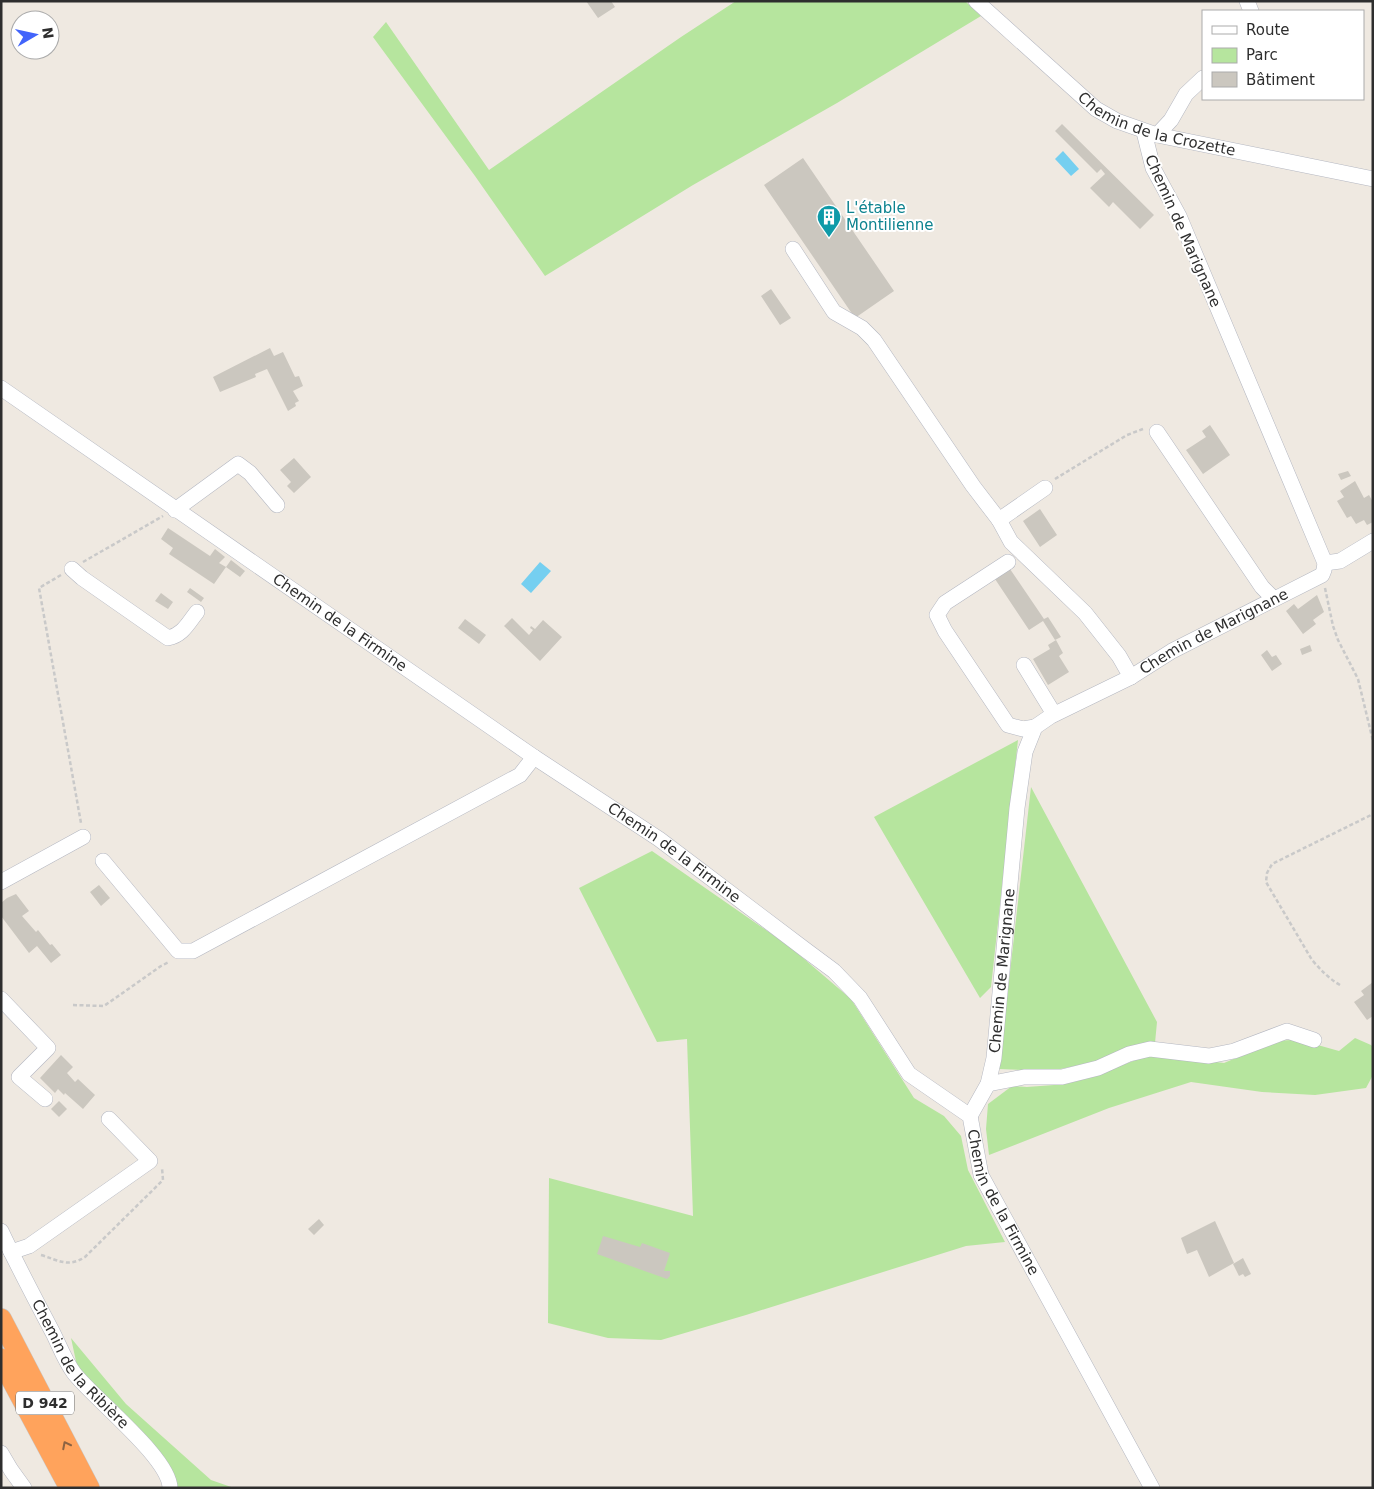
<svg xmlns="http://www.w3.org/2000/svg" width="1374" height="1489" viewBox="0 0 1374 1489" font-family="'DejaVu Sans',sans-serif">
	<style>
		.green { fill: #b6e59e }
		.water { fill: #75cff0 }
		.building { fill: #cbc7bf }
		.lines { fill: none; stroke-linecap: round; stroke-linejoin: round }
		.minor-casing { stroke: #b4b7c1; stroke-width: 16 }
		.highway-casing { stroke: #c9c9c9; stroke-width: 22 }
		.path { stroke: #c9c9c9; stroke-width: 2.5; stroke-dasharray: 4 2.5; stroke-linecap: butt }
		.minor { stroke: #fff; stroke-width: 15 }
		.highway { stroke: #ffa35c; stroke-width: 21 }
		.oneway { stroke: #8c6343 }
		.labels { text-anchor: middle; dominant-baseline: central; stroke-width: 4; stroke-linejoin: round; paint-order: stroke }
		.shield { fill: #fff; stroke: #6d6d6d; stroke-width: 1 }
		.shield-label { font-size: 14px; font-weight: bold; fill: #2e2e2e }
		.street-label { font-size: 15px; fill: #2e2e2e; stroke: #fff }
		.culture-label { font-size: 15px; fill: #0d838f; stroke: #fff; text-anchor: start }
	</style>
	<rect width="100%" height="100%" fill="#efe9e1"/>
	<path class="green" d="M736,1h229l16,15 -144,87 -144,82 -148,91 -70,-100 -102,-139 13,-15 103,148 192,-133z
		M1018,740l-27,247 -11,11 -106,-181z
		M1031,787l126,235 -2,21 -59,19 -46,9 -51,-2z
		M652,851l137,95 62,53 63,99 30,18 17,20 7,34 37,72 -39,4 -220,69 -85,25 -53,-2 -60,-15 1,-145 144,38 -6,-177 -30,3 -78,-154z
		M1355,1038l16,7 2,2v28l-7,13 -51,7 -53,-3 -71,-10 -82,26 -120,47 -3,-26 2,-25 24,-18 15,1 27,-2 36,-8 62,-23 72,9 52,-22 15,-1 16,2 32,9z
		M71,1338l55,66 85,76 23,8h-58l-99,-122z"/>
	<path class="water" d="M1063,151l16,18 -8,7 -16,-17z
		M540,562l11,9 -20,22 -10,-9z"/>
	<path class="building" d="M586,1h25l4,6 -17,11z
		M1062,124l92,91 -14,14 -27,-27 -4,5 -19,-19 15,-14 -4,-5 -4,4 -42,-42z
		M803,158l91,133 -39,27 -91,-133z
		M771,289l20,29 -11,7 -19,-29z
		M270,348l4,8 9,-4 12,25 4,-1 4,10 -10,5 6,10 -4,2 1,3 -8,5 -21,-42 -12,5 1,3 -36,15 -7,-15z
		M1210,425l20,30 -27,19 -17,-24 20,-13 -4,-6z
		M294,458l17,19 -17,16 -7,-7 4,-4 -11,-12z
		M1348,471l3,5 -10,4 -3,-6z
		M1355,481l9,17 5,-3 4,7v20l-6,3 -3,-5 -8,4 -5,-8 -4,2 -10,-17 7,-4 -4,-6z
		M1040,509l17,26 -17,12 -17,-26z
		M168,528l42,28 5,-7 10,8 -6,6 7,4 -12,17 -45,-30 4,-6 -12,-9z
		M231,560l14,11 -5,6 -14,-10z
		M1010,569l34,50 4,-2 13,20 -6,3 -12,-19 -14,9 -34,-51z
		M190,588l14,10 -3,4 -14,-10z
		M161,593l12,9 -5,7 -13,-8z
		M1317,595l7,17 -11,8 3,4 -13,10 -17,-23 8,-7 4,5z
		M512,618l17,17 4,-5 -3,-2 1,-2 4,3 8,-9 19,17 -22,24 -36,-35z
		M465,619l21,16 -7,9 -21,-16z
		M1056,640l7,13 -4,3 10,16 -21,13 -15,-26 17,-10 -2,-4z
		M1310,645l2,6 -10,4 -2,-6z
		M1267,650l5,7 4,-2 6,9 -10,7 -11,-16z
		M99,885l11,13 -9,8 -11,-14z
		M16,894l13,17 -7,5 14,16 2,-2 12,15 2,-1 9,11 -10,8 -14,-17 -8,7 -28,-37v-13l6,-5z
		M1373,982v34l-6,4 -13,-18 10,-7 -3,-4z
		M61,1055l12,12 -6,6 8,9 3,-3 17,16 -12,14 -18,-16 -1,2 -6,-6 -3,4 -15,-15z
		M59,1101l8,8 -8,8 -8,-8z
		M319,1219l5,6 -10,10 -6,-6z
		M1215,1221l19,42 -25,14 -12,-27 -10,4 -6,-16z
		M603,1236l37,11 2,-4 28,10 -6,18h6v5l-3,3 -70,-25z
		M1243,1258l8,16 -6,3 -2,-3 -4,2 -6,-12z"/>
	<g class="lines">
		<defs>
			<g id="minor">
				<path id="s1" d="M976,1l120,108 21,12 40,14 216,44"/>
				<path d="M1247,1l4,10"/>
				<path d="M1157,135l14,-15 15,-26 17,-16"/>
				<path d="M793,249l41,63 28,16 12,12 99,146 26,34"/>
				<path id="s2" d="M1,388l533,369 125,82 148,112 27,20 26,27 49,76 61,42 11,59 171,313"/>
				<path d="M1157,432l105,155 11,11"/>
				<path d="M1045,488l-46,32 12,22 74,71 34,43 12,21"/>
				<path d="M175,510l63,-46 12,9 27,32"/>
				<path d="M1008,562l-63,41 -8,12 8,16 63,94 15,4 12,-2"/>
				<path d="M1325,563l15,-2 33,-20"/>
				<path d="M72,569l10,9 86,60c15,-3 20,-15 29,-26"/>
				<path d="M1024,665l30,49"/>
				<path d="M103,861l75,90h15l327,-176 14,-18"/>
				<path d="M1,882l82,-45"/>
				<path d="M1,999l47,49 -29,29 26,22"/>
				<path d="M988,1084l36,-7h38l36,-9 31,-14 21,-5 59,7 25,-5 53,-20 27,9"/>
				<path id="s3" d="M970,1116l18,-32 6,-26 23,-250 8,-56 10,-25 16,-11 80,-39 41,-26 150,-76 2,-5 1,-7 -146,-347 -26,-48 -9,-36"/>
				<path id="s4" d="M1,1231c16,34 34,68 52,102 6,12 12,28 21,40 19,25 96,85 96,115"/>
				<path d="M11,1252l18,-6 121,-85 -41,-42"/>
				<path d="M1,1453l10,17 13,18"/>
			</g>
			<path id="highway" d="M1,1319l88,169
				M1,1359l69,129"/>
		</defs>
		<use href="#minor" class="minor-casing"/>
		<use href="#highway" class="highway-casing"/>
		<path class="path" d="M1055,479l72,-44 16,-6
			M83,562l80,-46
			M61,575l-22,13 42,235
			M1325,588l8,38 5,14 20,39 15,62
			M1340,985c-12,-7 -19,-15 -28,-25l-46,-78 1,-9 5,-9 101,-50
			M73,1005l31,1 57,-40 8,-4
			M41,1255c17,5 27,13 44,2l78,-77 -1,-12"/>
		<use href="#minor" class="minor"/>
		<use href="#highway" class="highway"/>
	</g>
	<defs><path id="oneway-chevron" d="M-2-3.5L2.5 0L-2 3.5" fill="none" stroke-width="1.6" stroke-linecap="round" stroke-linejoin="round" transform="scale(1.25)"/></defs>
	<use class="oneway" href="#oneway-chevron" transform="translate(66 1445) rotate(-117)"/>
	<defs>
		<symbol id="building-pin" viewBox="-11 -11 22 30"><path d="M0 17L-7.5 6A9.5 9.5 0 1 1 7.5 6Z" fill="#0f9aa8" stroke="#fff"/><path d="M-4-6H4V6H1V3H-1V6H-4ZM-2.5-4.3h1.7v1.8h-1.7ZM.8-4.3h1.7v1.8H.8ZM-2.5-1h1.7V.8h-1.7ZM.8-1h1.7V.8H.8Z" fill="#fff"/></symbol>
	</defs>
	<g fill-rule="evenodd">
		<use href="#building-pin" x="815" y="203" width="28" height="38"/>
	</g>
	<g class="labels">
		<rect class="shield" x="16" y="1391.5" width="58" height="23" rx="4"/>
		<g class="shield-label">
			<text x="45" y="1403">D 942</text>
		</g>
		<g class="street-label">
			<text stroke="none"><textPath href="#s1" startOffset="224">Chemin de la Crozette</textPath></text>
			<text transform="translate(1183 231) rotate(66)">Chemin de Marignane</text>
			<text stroke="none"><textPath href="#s2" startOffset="412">Chemin de la Firmine</textPath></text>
			<text stroke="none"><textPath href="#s3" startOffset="601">Chemin de Marignane</textPath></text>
			<text stroke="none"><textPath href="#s2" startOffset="818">Chemin de la Firmine</textPath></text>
			<text stroke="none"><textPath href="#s3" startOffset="151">Chemin de Marignane</textPath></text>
			<text stroke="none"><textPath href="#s2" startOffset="1312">Chemin de la Firmine</textPath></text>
			<text stroke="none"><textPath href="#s4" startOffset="156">Chemin de la Ribière</textPath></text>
		</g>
		<g class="culture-label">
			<text x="846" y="208">L'étable<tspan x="846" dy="17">Montilienne</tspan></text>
		</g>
	</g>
	<rect width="1374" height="1489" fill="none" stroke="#2e2e2e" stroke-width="5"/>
	<rect x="1202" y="10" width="162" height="90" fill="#ffffff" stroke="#ababab"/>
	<rect x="1212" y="26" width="25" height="8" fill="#ffffff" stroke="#ababab"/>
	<text x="1246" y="35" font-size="15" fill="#2e2e2e">Route</text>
	<rect x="1212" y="48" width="25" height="15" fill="#b6e59e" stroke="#ababab"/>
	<text x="1246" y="60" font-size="15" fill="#2e2e2e">Parc</text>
	<rect x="1212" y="72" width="25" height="15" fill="#cbc7bf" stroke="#ababab"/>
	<text x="1246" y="85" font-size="15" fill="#2e2e2e">Bâtiment</text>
	<g transform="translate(35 35) rotate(81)"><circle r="24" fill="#ffffff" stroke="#ababab"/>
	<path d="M0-4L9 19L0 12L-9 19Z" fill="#4264fb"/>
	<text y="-8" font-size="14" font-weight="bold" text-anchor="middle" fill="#2e2e2e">N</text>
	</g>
</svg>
